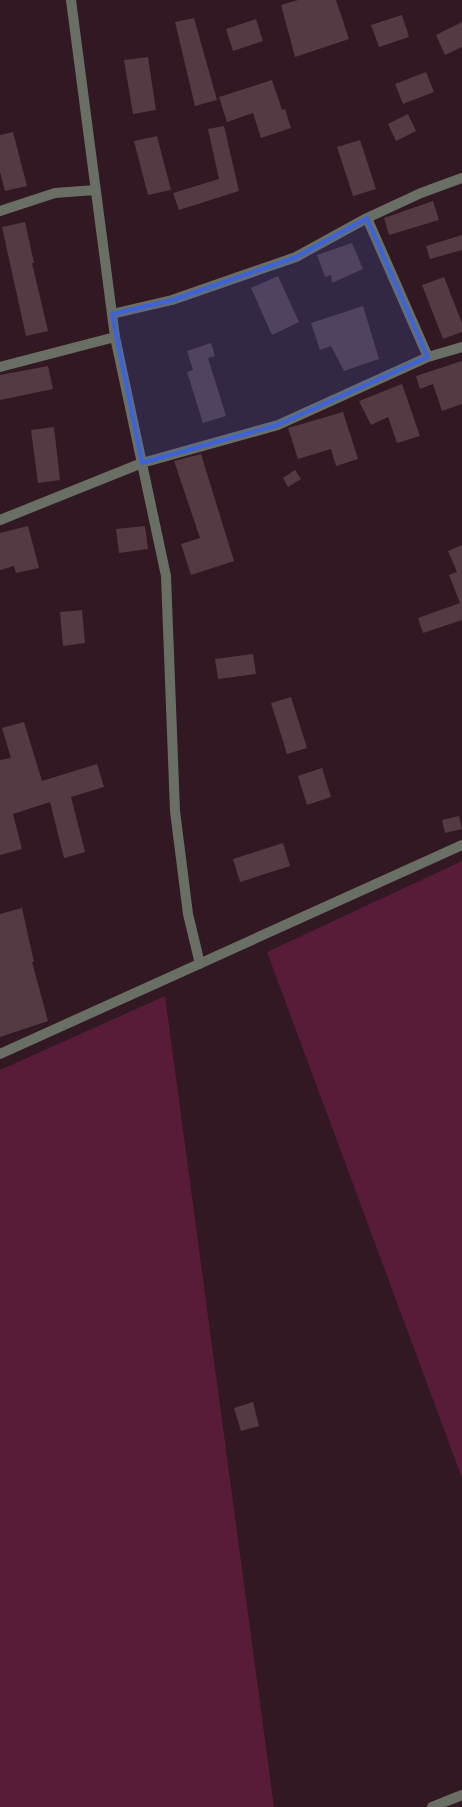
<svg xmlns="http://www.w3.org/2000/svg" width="462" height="1807" viewBox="0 0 462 1807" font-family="'Roboto Condensed',sans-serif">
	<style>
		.green { fill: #581c38 }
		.building { fill: #553a44 }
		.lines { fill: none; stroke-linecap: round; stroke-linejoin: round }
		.street { stroke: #696f64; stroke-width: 10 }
		.marked { fill: #3c63d9; fill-opacity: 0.2; stroke: #3c63d9; stroke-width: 4; stroke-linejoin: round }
	</style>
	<rect width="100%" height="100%" fill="#311822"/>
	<path class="green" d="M462,861v617l-195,-526z
		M165,996l109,811h-274v-737z"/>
	<path class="building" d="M298,0h38l13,39 -54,18 -14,-52z
		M402,15l7,22 -30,10 -8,-22z
		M194,18l23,82 -22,6 -20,-84z
		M256,19l7,22 -30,10 -7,-22z
		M462,22v25l-17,8 -9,-20z
		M148,57l8,53 -23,4 -9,-54z
		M426,72l8,20 -31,12 -8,-20z
		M272,80l10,30 3,-1 6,19 -30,10 -8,-25 -26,9 -8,-25z
		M408,114l8,17 -20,10 -8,-17z
		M224,126l15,65 -60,19 -6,-17 46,-14 -11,-50z
		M13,132l14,54 -22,5 -5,-19v-37z
		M157,136l14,54 -23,5 -14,-54z
		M360,140l16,49 -23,7 -16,-49z
		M433,201l6,19 -50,15 -5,-17z
		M25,222l9,41h-2l16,68 -22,5 -24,-109z
		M462,235v15l-32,9 -4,-13z
		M352,243l11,26 -31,14 -1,-8 -6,2 -8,-22z
		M278,276l21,46 -27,13 -21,-47z
		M444,277l18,46v9l-19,7 -21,-54z
		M363,306l16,53 -35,12 -13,-25 -11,4 -9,-27z
		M211,343l4,13 -7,2 18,58 -23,7 -16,-51 6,-2 -6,-19z
		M462,361v43l-20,7 -9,-27 -13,5 -4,-13z
		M48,366l5,23 -53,11v-25z
		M402,384l18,52 -23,7 -9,-26 -17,8 -12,-24z
		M343,412l15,47 -22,7 -5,-17 -33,10 -10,-31z
		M54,427l6,53 -22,3 -7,-53z
		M201,454l33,107 -43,14 -10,-31 19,-6 -26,-77z
		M295,470l6,9 -13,8 -5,-9z
		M28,526l11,42 -23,5 -2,-7 -14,4v-37z
		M145,526l3,23 -29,4 -3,-24z
		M462,545v75l-39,13 -5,-15 42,-15 -11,-28 8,-3 -9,-21z
		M82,610l3,33 -22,3 -3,-34z
		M253,654l3,20 -38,5 -3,-20z
		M291,697l16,51 -20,6 -16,-51z
		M24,722l18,59 55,-17 7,23 -33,10 14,55 -21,6 -14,-56 -37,12 9,35 -22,6v-95l11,-2 -9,-30z
		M322,768l9,29 -24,8 -9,-29z
		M459,816l3,13 -17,4 -3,-13z
		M283,843l7,23 -50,16 -7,-23z
		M22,908l12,54h-2l16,59 -48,16v-123z
		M253,1402l6,24 -18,5 -7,-23z"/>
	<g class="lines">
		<path class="street" d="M71,0l44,337 51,239 9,235 13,103 12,50
			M0,211l55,-18 40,-3
			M367,218l61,139
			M112,314l60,-14 124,-43 71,-39 54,-25 41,-15
			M0,367l115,-30
			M0,520l142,-57 136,-38 150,-68 34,-10
			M0,1054l462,-209
			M432,1807l30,-12"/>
	</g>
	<path class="marked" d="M367,218l61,139 -150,68 -136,38 -30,-149 60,-14 124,-43z"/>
</svg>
